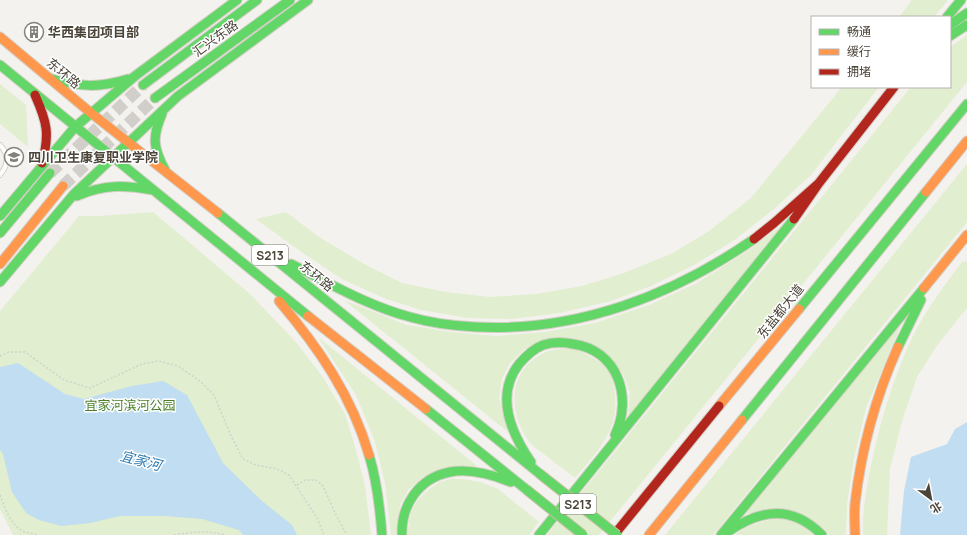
<svg xmlns="http://www.w3.org/2000/svg" width="967" height="535" viewBox="0 0 967 535" font-family="Manrope,'Noto Sans SC',sans-serif">
	<style>
		.green { fill: #e1eecf }
		.water { fill: #c0ddf1 }
		.lines { fill: none; stroke-linecap: round; stroke-linejoin: round }
		.secondary-tunnel { stroke: #d2cfca; stroke-width: 12; stroke-dasharray: 12 6; stroke-linecap: butt }
		.lane-casing { stroke: #d2d0cb; stroke-width: 6 }
		.fast-casing { stroke: #d3cfc5; stroke-width: 11 }
		.slow-casing { stroke: #d3cfc5; stroke-width: 11 }
		.jam-casing { stroke: #d3cfc5; stroke-width: 11 }
		.path { stroke: #d3d2cc; stroke-width: 1.5; stroke-dasharray: 2 2; stroke-linecap: butt }
		.lane { stroke: #fdfdfc; stroke-width: 4 }
		.fast { stroke: #63d668; stroke-width: 9 }
		.slow { stroke: #ff974d; stroke-width: 9 }
		.jam { stroke: #b3261e; stroke-width: 9 }
		.fast-bridge-casing { stroke: #ccbfa9; stroke-width: 11; stroke-linecap: butt }
		.fast-bridge { stroke: #63d668; stroke-width: 9 }
		.labels { text-anchor: middle; dominant-baseline: central; stroke-width: 3; stroke-linejoin: round; paint-order: stroke }
		.shield { fill: #fff; stroke: #817c74; stroke-width: 1 }
		.shield-label { font-size: 12px; font-weight: bold; fill: #4b4439 }
		.poi-label { font-size: 13px; font-weight: bold; fill: #4b4439; stroke: #fff; text-anchor: start }
		.street-label { font-size: 13px; fill: #4b4439; stroke: #fff }
		.park-label { font-size: 13px; fill: #4a7f2a; stroke: #fff }
		.water-label { font-size: 14px; font-style: italic; fill: #2e7ab2; stroke: #fff }
	</style>
	<rect width="100%" height="100%" fill="#f4f2ee"/>
	<path class="green" d="M912,0h36l-14,17h-35z
		M967,35v47l-368,453h-52l364,-448h39v-40z
		M0,84l26,21 2,42 -28,-23z
		M842,87h37l-68,88 -36,33 -39,31 -40,25 -45,22 -40,15 -51,12 -48,6 -44,-1 -47,-8 -35,-11 -44,-20 -42,-28 -44,-32 30,-7 33,25 45,27 38,19 44,9 44,5 46,-3 46,-8 42,-13 49,-20 36,-22 42,-33z
		M967,164v58l-254,313h-48z
		M153,212l96,81 46,48 27,35 23,38 11,36 9,36 6,49h-358l-13,-26v-198l79,-95h21z
		M785,223l-157,194 2,-25 -8,-20 -24,-25 -73,2 -15,14 -8,16 -3,19 9,34 -164,-132 63,25 44,7 46,4 48,-4 50,-9 54,-18 48,-22 52,-33z
		M967,261v47l-29,36 -21,33 -15,44 -12,48 -3,66h-24c-1,-19 2,-36 5,-54 9,-49 23,-98 44,-143 13,-27 32,-52 50,-76z
		M903,320l-37,88 -12,50 -7,46 -1,31h-17l-4,-6 -79,-16z
		M318,337l159,129 -54,11 -14,12 -9,16 -4,30h-5l-6,-52 -10,-41 -19,-47z
		M561,348c5,1 10,1 15,2 5,1 23,11 27,14 13,13 15,42 10,58 -7,22 -24,39 -38,56 -10,-8 -20,-15 -30,-23 -4,-3 -10,-7 -14,-11 -24,-30 -24,-75 15,-92 4,-2 10,-2 15,-4z
		M462,479l19,3 17,7 41,33 -10,13h-121c0,-9 1,-17 4,-25 4,-11 23,-28 35,-30 4,-2 10,-1 15,-1z
		M776,519c15,1 27,5 37,16h-78c13,-10 26,-14 41,-16z"/>
	<path class="water" d="M18,363l47,31 19,5 48,-13 31,-5 24,14 36,68 39,38 30,24 5,10h-54l-4,-5 -37,-11 -37,-3h-45l-30,7 -29,3 -22,-6 -13,-7 -14,-21 -9,-38 -3,-4v-83z
		M967,422v113h-67l4,-44 7,-34 36,-13 8,-15z"/>
	<g class="lines">
		<path class="secondary-tunnel" d="M50,173l93,-88
			M63,186l92,-88"/>
		<defs>
			<path id="lane" d="M0,145c10,10 8,20 0,30"/>
			<path id="fast" d="M947,17l14,-17
				M950,25l17,-12
				M950,36l17,-11
				M0,65l308,251
				M52,79c28,8 48,9 76,0
				M143,85l114,-85
				M155,98l135,-98
				M162,114c-10,23 -9,34 3,56
				M77,196c27,-12 48,-11 76,-6
				M218,213l322,261
				M0,216l75,-89 60,-51 102,-76
				M0,233l50,-60
				M291,264c38,19 77,42 119,53 21,6 44,9 66,10 101,5 196,-31 278,-88
				M0,282l74,-88 104,-98 130,-96
				M799,309l168,-205
				M898,347l23,-47
				M426,409l101,81
				M742,420l184,-228
				M369,455c8,26 11,53 13,80
				M531,462c-20,-29 -36,-67 -12,-98 6,-7 14,-15 24,-19 9,-3 20,-3 30,-1 45,6 60,54 42,91
				M729,531c33,-22 63,-26 93,4
				M402,535c-1,-30 17,-57 48,-63 20,-4 43,3 61,10
				M539,535l255,-316
				M721,535l203,-247"/>
			<path id="slow" d="M0,37l91,76 127,100
				M926,192l41,-51
				M0,264l63,-78
				M924,288l43,-53
				M279,301c39,46 73,95 90,154
				M308,316l118,93
				M719,406l80,-97
				M649,535l93,-115
				M855,535c0,-10 -1,-21 0,-31 6,-53 21,-108 43,-157"/>
			<path id="jam" d="M35,95c12,27 15,39 7,68
				M794,219l25,-36 75,-96
				M754,239l20,-16 45,-40
				M614,535l105,-129"/>
		</defs>
		<use href="#lane" class="lane-casing"/>
		<use href="#fast" class="fast-casing"/>
		<use href="#slow" class="slow-casing"/>
		<use href="#jam" class="jam-casing"/>
		<path class="path" d="M0,356l9,-4h16l39,28 26,8 52,-24 16,-3 20,5 23,16 13,13 17,41 12,23 13,6 21,4 12,6 28,43 7,17
			M297,485l8,-5h11l7,6 13,29 11,20
			M0,495c5,13 11,32 25,37 4,1 9,2 13,3
			M174,535c17,-3 34,-5 51,0"/>
		<use href="#lane" class="lane"/>
		<use href="#fast" class="fast"/>
		<use href="#slow" class="slow"/>
		<use href="#jam" class="jam"/>
		<defs>
			<path id="fast-bridge" d="M540,474l77,61
				M527,490l56,45"/>
		</defs>
		<use href="#fast-bridge" class="fast-bridge-casing"/>
		<use href="#fast-bridge" class="fast-bridge"/>
	</g>
	<defs>
		<symbol id="building-ring" viewBox="-11 -11 22 22"><circle r="9.5" fill="#fff" stroke="#868178" stroke-width="1.5"/><path d="M-4-6H4V6H1V3H-1V6H-4ZM-2.5-4.3h1.7v1.8h-1.7ZM.8-4.3h1.7v1.8H.8ZM-2.5-1h1.7V.8h-1.7ZM.8-1h1.7V.8H.8Z" fill="#868178"/></symbol>
		<symbol id="university-ring" viewBox="-11 -11 22 22"><circle r="9.5" fill="#fff" stroke="#868178" stroke-width="1.5"/><path d="M0-5L7-2L0 1L-7-2ZM-4 1L0 2.5L4 1V4Q0 6-4 4Z" fill="#868178"/></symbol>
	</defs>
	<g fill-rule="evenodd">
		<use href="#building-ring" x="23" y="21" width="22" height="22"/>
		<use href="#university-ring" x="3" y="146" width="22" height="22"/>
	</g>
	<g class="labels">
		<g class="shield">
			<rect x="252" y="245" width="36" height="20" rx="3"/>
			<rect x="560" y="494" width="36" height="20" rx="3"/>
		</g>
		<g class="shield-label">
			<text x="270" y="255">S213</text>
			<text x="578" y="504">S213</text>
		</g>
		<g class="poi-label">
			<text x="48" y="32">华西集团项目部</text>
			<text x="28" y="157">四川卫生康复职业学院</text>
		</g>
		<g class="street-label">
			<text transform="translate(215 38) rotate(-36)">汇兴东路</text>
			<text transform="translate(64 73) rotate(40)">东环路</text>
			<text transform="translate(317 276) rotate(39)">东环路</text>
			<text transform="translate(780 311) rotate(-51)">东盐都大道</text>
		</g>
		<g class="park-label">
			<text x="130" y="405">宜家河滨河公园</text>
		</g>
		<g class="water-label">
			<text transform="translate(141 460) rotate(15)">宜家河</text>
		</g>
	</g>
	<rect x="811" y="16" width="140" height="72" fill="#ffffff" stroke="#b7b4b0"/>
	<rect x="819" y="29" width="20" height="6" fill="#63d668" stroke="#b7b4b0"/>
	<text x="847" y="36" font-size="12" fill="#4b4439">畅通</text>
	<rect x="819" y="49" width="20" height="6" fill="#ff974d" stroke="#b7b4b0"/>
	<text x="847" y="56" font-size="12" fill="#4b4439">缓行</text>
	<rect x="819" y="69" width="20" height="6" fill="#b3261e" stroke="#b7b4b0"/>
	<text x="847" y="76" font-size="12" fill="#4b4439">拥堵</text>
	<g transform="translate(931 499) rotate(148)" stroke="#ffffff" stroke-width="3" paint-order="stroke">
	<path d="M0-3L7 15L0 10L-7 15Z" fill="#4b4439"/>
	<text y="-6" font-size="11" font-weight="bold" text-anchor="middle" fill="#4b4439">北</text>
	</g>
</svg>
